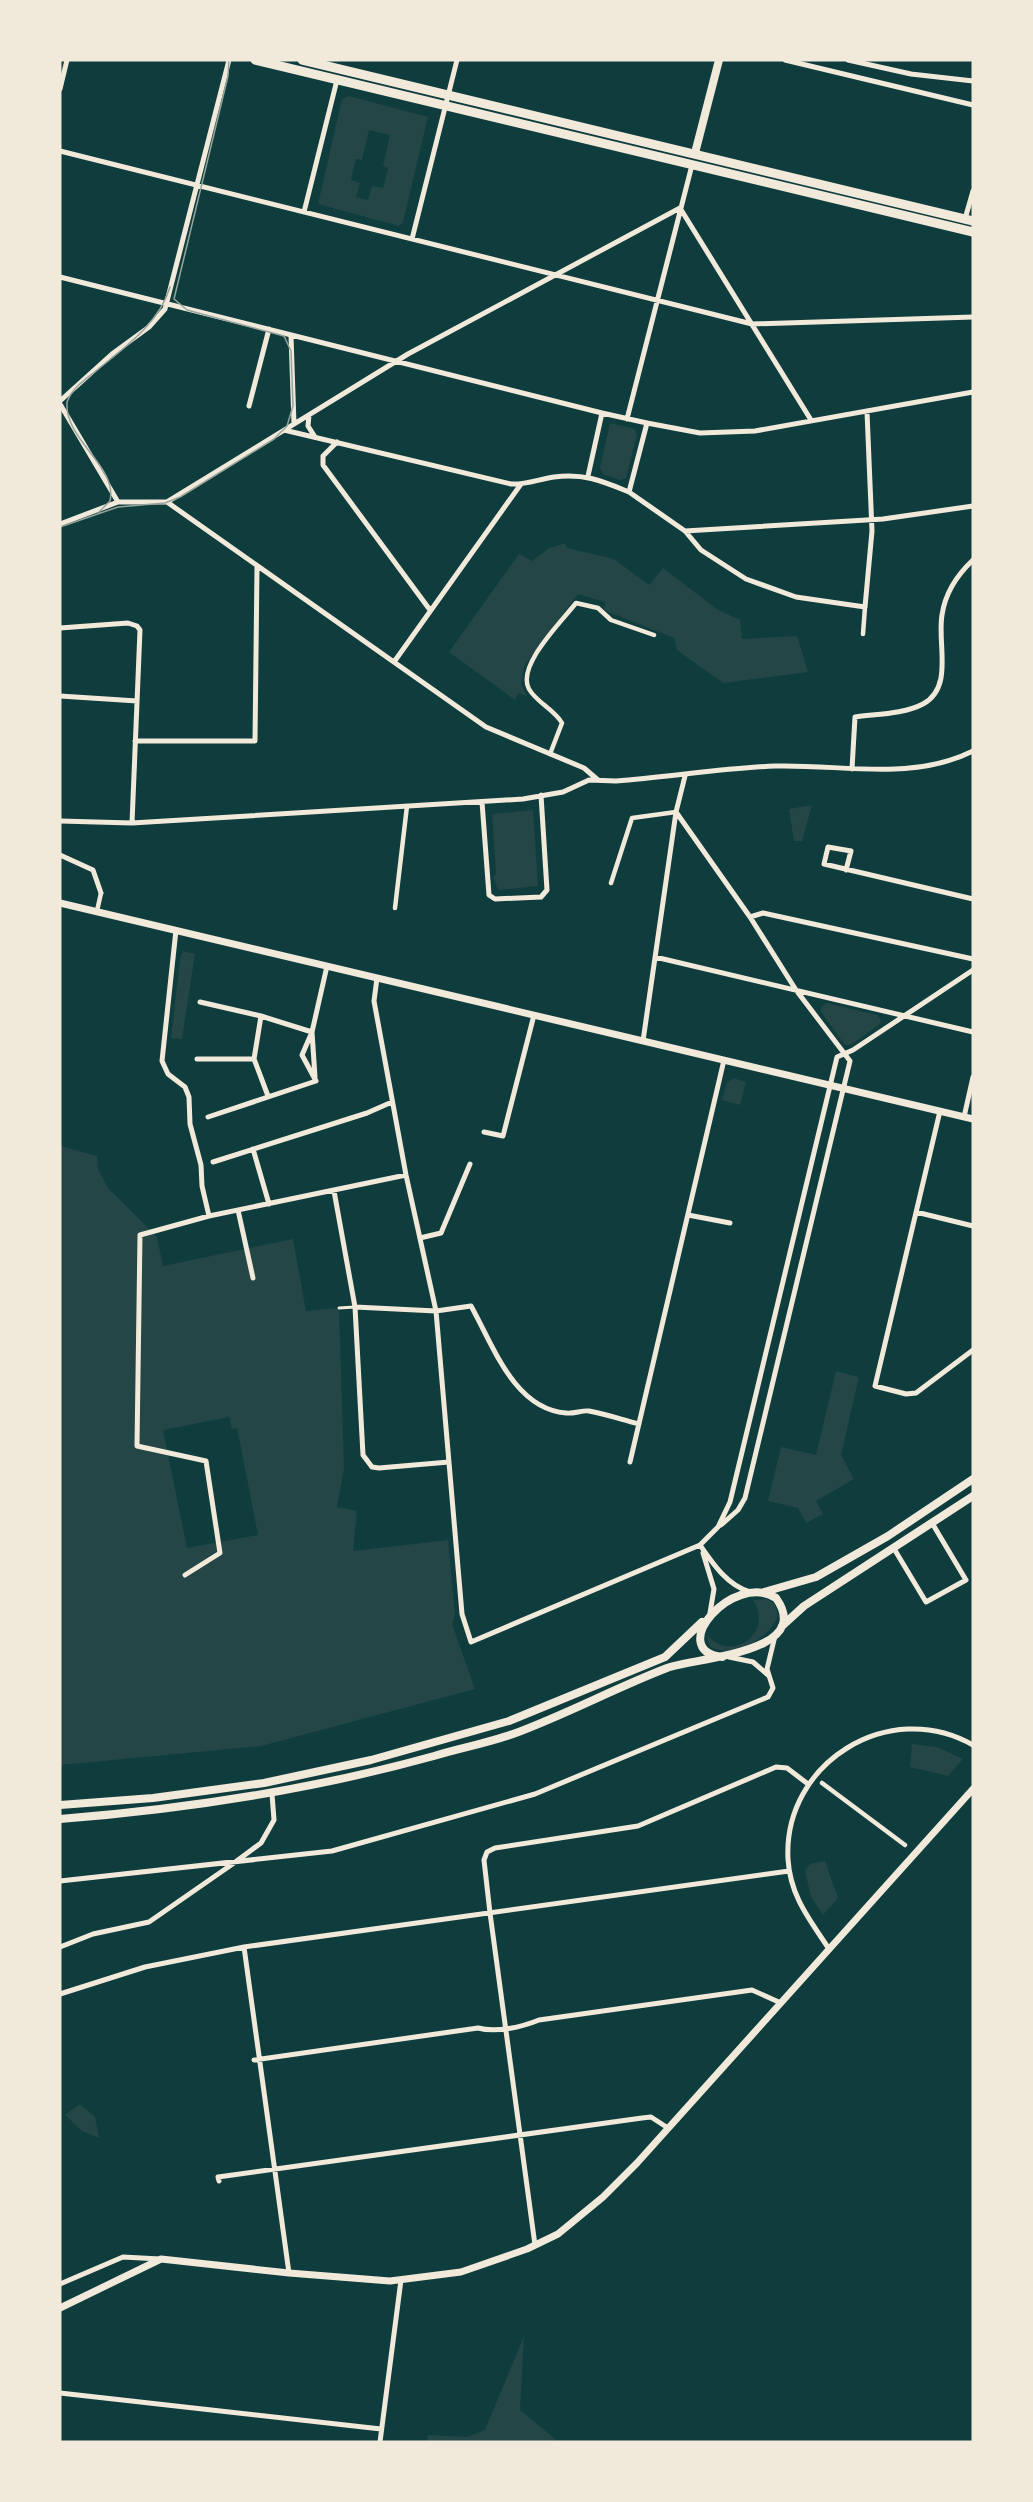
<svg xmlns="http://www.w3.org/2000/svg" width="1033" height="2502" viewBox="0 0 1033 2502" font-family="Quicksand,sans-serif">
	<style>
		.green { fill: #244646; fill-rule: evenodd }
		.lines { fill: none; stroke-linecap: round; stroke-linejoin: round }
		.service { stroke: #f1e9da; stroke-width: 3 }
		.pedestrian { stroke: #f1e9da; stroke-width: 4.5 }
		.minor { stroke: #f1e9da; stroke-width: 5 }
		.tertiary { stroke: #f1e9da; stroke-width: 7 }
		.secondary { stroke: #f1e9da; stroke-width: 8 }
		.primary { stroke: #f1e9da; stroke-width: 9 }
		.tram { stroke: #97a49c; stroke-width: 1.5 }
	</style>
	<rect width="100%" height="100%" fill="#0f3d3e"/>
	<path class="green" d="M349,96l79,21 -25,105 -4,4 -81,-22 24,-105zM369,130l21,5 -7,31 5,2 -5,20 -11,-2 -4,14 -12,-3 4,-14 -9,-3 5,-21 6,1z
		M610,423l25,6 2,6 -11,43 -6,2 -17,-6 -3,-7z
		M565,543l2,5 47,11 35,26 14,-17 55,42 22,10 2,19 55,-3 11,36 -85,11 -46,-33 -3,-12 -70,-28 1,-8 -27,-8 -54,72 -3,18 6,12 -9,-3 -3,7 -66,-48 70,-98 13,7 16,-12z
		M812,805l-10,36h-8l-5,-32z
		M533,810l5,76 -40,4 -5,-13 3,-3 -4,-60z
		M183,951l12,3 -13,85 -11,-1 9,-79z
		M827,1003l50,12 4,5 -1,4 -28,20 -7,1 -24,-33 1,-6z
		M733,1078l13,4 -6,23 -18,-5 5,-17z
		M60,1146l37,10 1,13 10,19 49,49 6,29 130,-27 13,72 33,-3 5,160 -7,39 20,4 -4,40 95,-11 7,75 -3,9 23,65 -214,57 -201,19zM229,1417l3,12 5,-1 21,107 -71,13 -24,-118z
		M836,1371l23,6 -18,78 13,24 -38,22 7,13 -17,9 -8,-15 -30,-7 13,-54 35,8z
		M766,1599l8,4 4,12c-7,23 -46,46 -68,31l-4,-12c25,31 69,-2 47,-34z
		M912,1744l25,3 26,12 -15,17 -38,-9z
		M825,1861l13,37 -15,17 -12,-18 -6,-26 5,-7z
		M80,2104l15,13 4,21 -17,-7 -17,-16z
		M524,2336l-4,74 39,32h-132l1,-7 39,2 18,-7z"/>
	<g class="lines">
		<path class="service" d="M339,1308l16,-1"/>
		<path class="pedestrian" d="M863,634l2,-27
			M550,754l12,-31c-8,-14 -25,-20 -33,-34 -13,-23 33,-68 47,-86l22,5 13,12 43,15
			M611,883l21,-65 44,-6
			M395,908l12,-102
			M97,911l4,-18
			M822,1783l83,62"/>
		<path class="minor" d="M785,60l188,45
			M848,60l63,14 62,7
			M60,89l7,-29
			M60,151l692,173 221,-7
			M680,208l131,212
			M304,212l33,-132
			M965,219l8,-28
			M412,239l45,-179
			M60,277l542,136
			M291,336l3,88
			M60,401l52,-47 37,-27 16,-18 64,-249
			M60,404l58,98
			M249,406l20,-77
			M309,415l-1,11 7,11
			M627,419l65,-254
			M647,423l53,10 55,-2 218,-39
			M284,430l227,54c15,1 28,-5 43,-7 30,-4 48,4 75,15l18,-69 -45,-10 -14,63
			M337,442l-14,14v9l107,145
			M629,492l56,39 16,19 45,29 50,18 69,10 7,-76 -5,-119
			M167,502l241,-148 272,-146
			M167,502l319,225 98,41 14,12
			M60,524l58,-22h49
			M685,531l198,-12 90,-13
			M60,628l68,-5 9,3 3,4 -8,193
			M394,662l127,-178
			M60,696l77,5
			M135,741h120l2,-175
			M852,769l3,-52c21,-3 49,-3 68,-13 31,-17 14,-60 19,-89 3,-21 15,-40 31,-55
			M482,802l7,93 6,4 46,-2 6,-7 -6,-95
			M676,812l74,105 46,73 54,71 -105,437 -7,12 -17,15
			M60,821l72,2 391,-24 40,-7 26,-12 27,1c53,-4 107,-13 159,-15 67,-2 136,16 198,-15
			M60,855l33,15 8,23
			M846,870l5,-19 -23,-4 -4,17 149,35
			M750,917l13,-4 210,46
			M176,930l-14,131 6,13 17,13 4,10 1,27 11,41 1,21 7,30
			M655,957l318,75
			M377,978l-3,23 32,174 30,136 26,303 9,28 229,-97 18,-18 12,-25 107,-445 16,-7 120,-80
			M200,1002l61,14 51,16 -10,23 14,26
			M261,1016l-7,43 14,37
			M643,1041l33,-229 9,-36
			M197,1059h57
			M315,1077l-3,-45 15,-66
			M940,1111l-65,275 31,8 10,-1 57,-43
			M208,1117l108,-36
			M964,1117l9,-40
			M484,1132l19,4 31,-121
			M253,1149l16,55
			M213,1162l154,-49 25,-11
			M334,1191l21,116 8,148 9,12 7,1 70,-6
			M238,1210l15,68
			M916,1212l57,14
			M688,1215l42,8
			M420,1238l21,-5 29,-69
			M355,1307l81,4 35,-5c22,39 43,103 95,107 8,1 16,-3 23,-2 17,3 34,9 50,13
			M630,1462l94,-402
			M700,1545c13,19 27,40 50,47
			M893,1547l33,55 40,-22 -34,-57
			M703,1553l11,36 -4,24
			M185,1575l35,-22 -14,-92 -69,-15 3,-211 69,-19 197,-41
			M729,1657l24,5 15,13
			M60,1881l272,-30 203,-57 233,-97 5,-9 -6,-19 8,-33
			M60,1947l33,-13 56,-12 85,-59 27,-20 13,-23 -2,-26
			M244,1947l45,326
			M829,1949c-19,-29 -39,-53 -41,-90 -5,-96 101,-162 185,-114
			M60,1994l85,-27 99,-20 545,-76
			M254,2060l224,-32c18,5 44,-1 61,-8l213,-30 29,13
			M219,2181l-1,-4 424,-59 9,-1 17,11
			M535,2245l-45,-332 -6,-53 3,-8 8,-4 143,-22 138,-59 11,1 21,16
			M60,2284l63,-27 37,2
			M60,2393l321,36
			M380,2442l21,-162"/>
		<path class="tertiary" d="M60,903l913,216
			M60,2308l101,-49 128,14 101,8 71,-9 66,-23 31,-15 45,-37 34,-34 336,-374"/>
		<path class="secondary" d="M695,153l24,-93
			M764,1592l52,-15 72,-41 85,-57
			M782,1626l22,-20 169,-110
			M60,1805l93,-7 111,-15 107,-23 138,-39 156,-64 37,-35
			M60,1819c127,-10 251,-29 374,-63 26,-8 54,-13 79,-22 52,-19 102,-46 154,-66 24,-10 149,-14 109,-70 -43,-27 -111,52 -54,59"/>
		<path class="primary" d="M255,60l718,172
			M302,60l671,161"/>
		<path class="tram" d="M99,512l11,-11c8,-35 -46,-61 -43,-99 5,-13 15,-20 25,-28 29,-24 67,-49 78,-87
			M60,527l58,-20 47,-4 15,-6 94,-58 13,-13 6,-20 -2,-55 -7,-15 -97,-26 -13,-11 54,-223 1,-16"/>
	</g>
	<rect width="1033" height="2502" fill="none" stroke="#f1e9da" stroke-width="123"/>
</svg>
